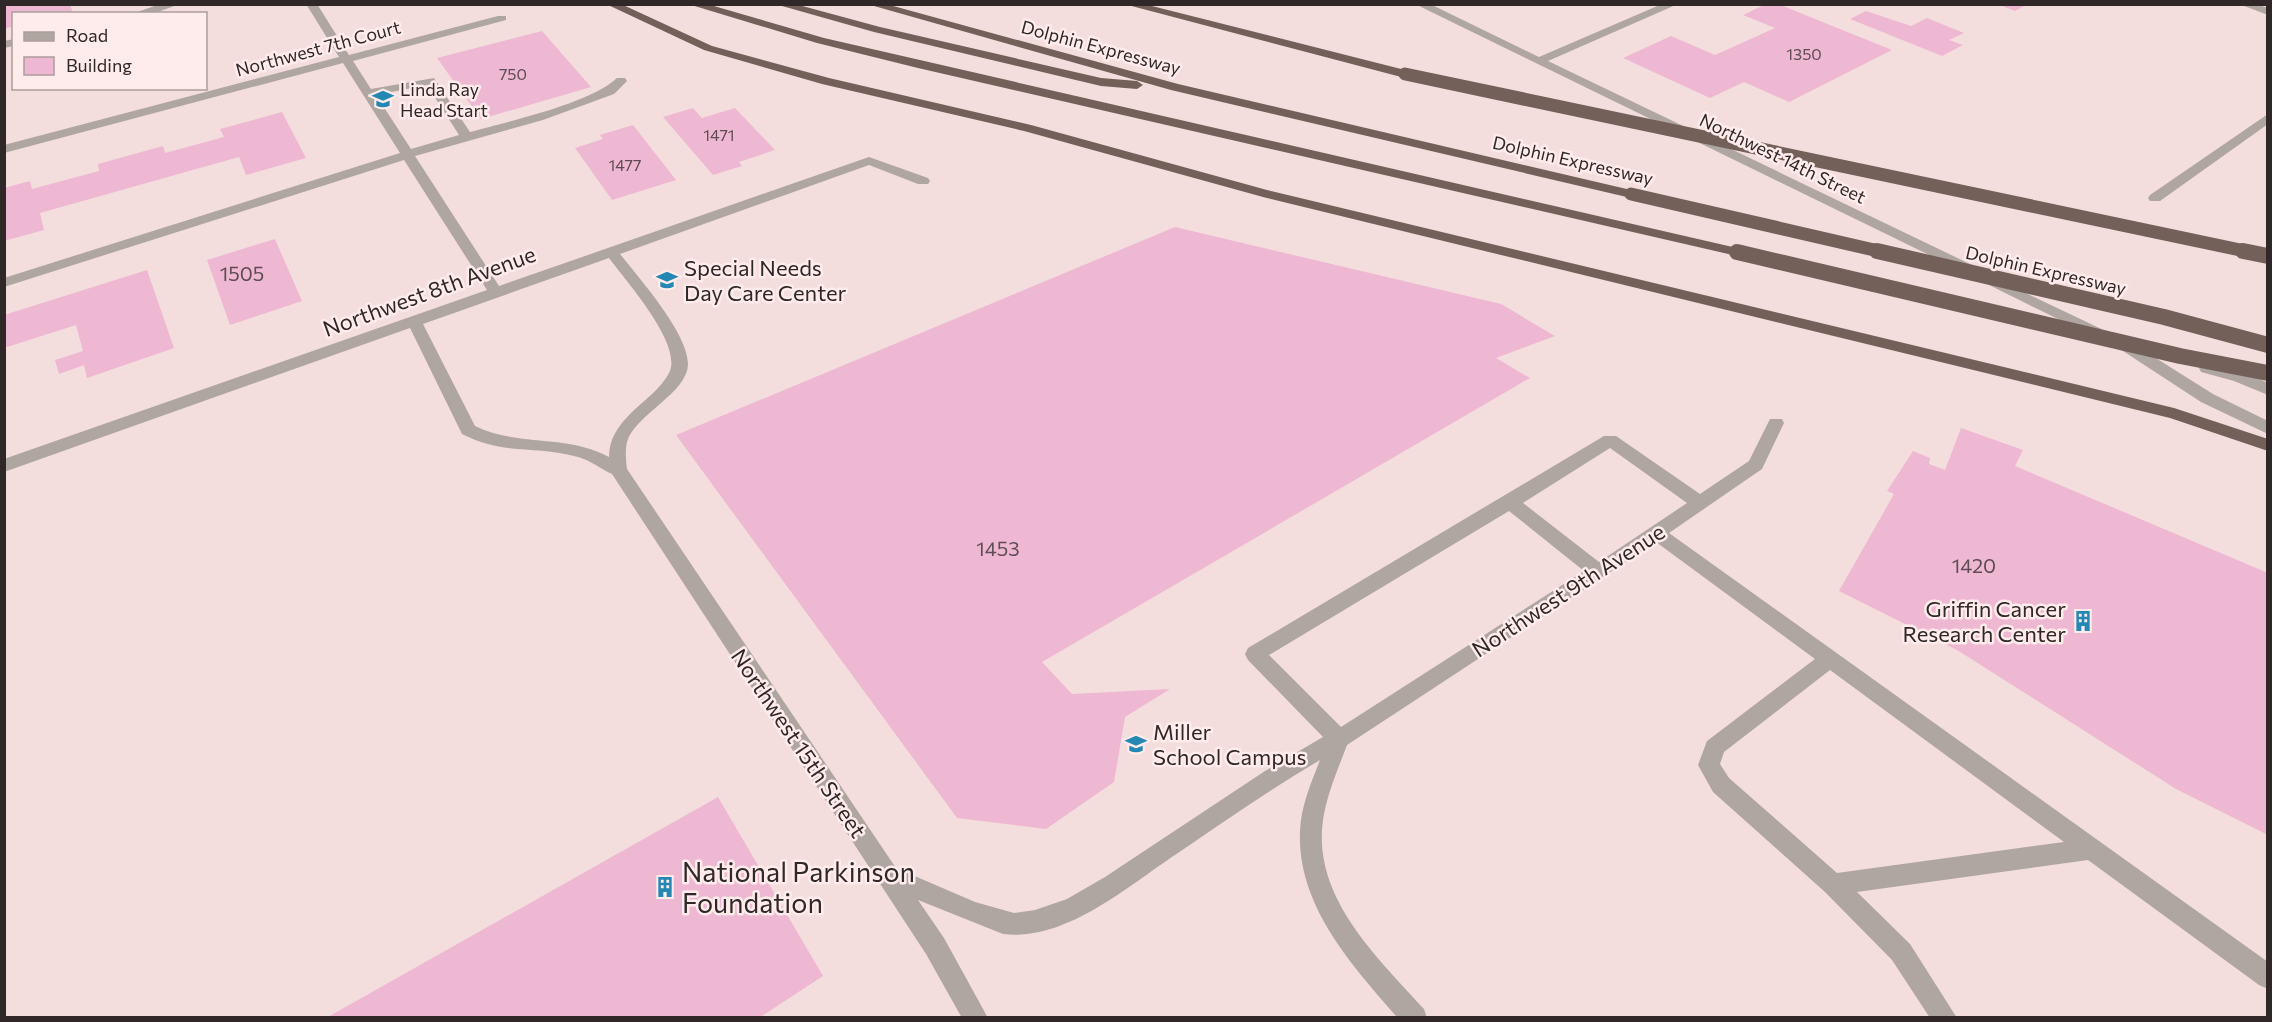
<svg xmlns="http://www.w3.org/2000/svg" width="2272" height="1022" viewBox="0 0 2272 1022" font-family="Commissioner,sans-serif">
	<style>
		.building { fill: #eeb8d3 }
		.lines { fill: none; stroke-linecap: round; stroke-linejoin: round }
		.minor { fill: #afa6a2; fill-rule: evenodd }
		.highway { fill: #736159; fill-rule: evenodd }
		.highway-bridge-far1 { stroke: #736159; stroke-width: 13 }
		.highway-bridge { stroke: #736159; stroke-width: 16 }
		.labels { text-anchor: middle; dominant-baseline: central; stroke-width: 5; stroke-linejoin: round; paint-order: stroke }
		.far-number-label { font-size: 16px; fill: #604c53 }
		.far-street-label { font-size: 18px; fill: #302828; stroke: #feebeb }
		.far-poi-label { font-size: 18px; fill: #302828; stroke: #feebeb; text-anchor: start }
		.number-label { font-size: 20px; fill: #604c53 }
		.poi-label { font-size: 22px; fill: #302828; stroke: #feebeb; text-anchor: start }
		.street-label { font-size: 22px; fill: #302828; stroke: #feebeb }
		.near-poi-label { font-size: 27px; fill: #302828; stroke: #feebeb; text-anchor: start }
	</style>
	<rect width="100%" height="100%" fill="#f4dddd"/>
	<path class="building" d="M4,4h66l3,9 -59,1v12l-10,3z
		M1766,4h12l114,46 -103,52 -45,-20 -34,16 -87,-40 48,-22 44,19 60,-27 -32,-13z
		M1997,4h31l-13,7z
		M1866,11l45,15 16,-8 37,15 -15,7 14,5 -21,11 -92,-37z
		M542,31l49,56 -110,32 -44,-61z
		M693,108l9,10 33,-10 40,42 -36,12 3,4 -29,9 -50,-58z
		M282,112l24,46 -60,17 -7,-18 -199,56 4,17 -40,11v-53l26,-7 2,8 67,-18 -1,-7 65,-18 2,7 59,-16 -4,-8z
		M633,125l43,55 -64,20 -37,-52 28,-9 -3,-4z
		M1175,227l326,77 54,32 -59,22 34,20 -488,284 30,32 98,-5 -45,28 -11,65 -68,47 -89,-11 -281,-383z
		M275,239l27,62 -72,24 -23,-65z
		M147,270l27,78 -87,30 -3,-13 -25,9 -4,-14 28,-9 -7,-26 -72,23v-33z
		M1961,428l62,22 -8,16 253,107v262l-92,-46 -219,-139 -118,-59 55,-97 -7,-3 26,-40 17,7 -1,6 16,6z
		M718,797l105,179 -64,42h-433z"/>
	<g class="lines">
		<path class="minor" d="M160,4h20l-28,10h-20z
			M306,4h11l32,51 149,-39h8v4l-153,41 18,28 63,-11 36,54c39,-11 119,-28 147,-54h8l2,3 -13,13 -71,26 -128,36 84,130 370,-129 59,21 2,3 -2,3h-10l-49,-19 -249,89c19,24 67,78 68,109 1,30 -53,51 -61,79 -2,9 -1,19 0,27l269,399 79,34 39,11 21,-3 32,-11 38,-22 160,-106 58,-34 -75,-77 -3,-6 3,-6 356,-212h12l84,58 49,-33 21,-42h12l2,4 -22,46 -93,64 599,429v27l-9,-4 -171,-125 -231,32 53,52 47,74h-27l-38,-58 -67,-68 -112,-100 -15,-27 9,-24 108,-82 -159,-117 -309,203c-9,24 -20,49 -24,75 -11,77 54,137 101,189l3,9h-29c-46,-53 -101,-112 -98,-187 1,-25 11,-48 20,-71 -49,29 -95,61 -142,93 -49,32 -112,89 -175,81l-85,-34 26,38 44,80h-26l-36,-64 -314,-480c-11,-5 -22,-14 -34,-17 -42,-12 -73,-1 -116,-23l-52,-106 -406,144v-13l483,-169 -83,-130 -400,127v-9l396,-125 -57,-90 -339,90v-8l335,-88zM427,85l32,50 -48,14 -35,-54zM609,258c16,22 75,87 60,115 -8,16 -26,28 -38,40 -13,13 -22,26 -22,44 -42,-23 -92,-10 -134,-31l-52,-102zM1610,448l77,55 -88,59 -76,-59zM1509,511l75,60 -243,156 -72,-72zM1830,670l234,172 -227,31 -108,-95 -9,-14 4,-12z
			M1415,4h15l109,53 123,-53h16l-130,57 424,204 2,3 -2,3h-10z
			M2239,4h17l12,4v7z
			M14,39v7l-10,2v-7z
			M2268,114v10l-108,77h-10l-2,-3 2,-3z
			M1992,277l143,68 78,49 55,27v13l-67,-32 -78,-51 -136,-67 -2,-3z
			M2207,363l39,10 22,10v12l-34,-14 -33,-9 -2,-4 2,-4z"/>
		<path class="highway" d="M606,4h15l91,42 117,32 202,47 236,65 907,218 94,31v12l-98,-33 -907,-221 -239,-66 -202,-47 -118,-34z
			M688,4h19l117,34 913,210 7,4 -7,4 -819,-188 -101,-25z
			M775,4h20l85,23 221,51 36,3 6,4 -6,4 -36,-3 -227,-54z
			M867,4h19l292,80 453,106 7,4 -7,4 -460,-108z
			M1124,4h20l265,67 2,3 -6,4z"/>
		<path class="highway-bridge-far1" d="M1405,74l845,178
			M1631,194l252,58"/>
		<path class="highway-bridge" d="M1877,251l287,66 104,28
			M2243,251l25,5
			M1737,252l443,104 88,17"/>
	</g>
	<defs>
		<symbol id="school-bare" viewBox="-9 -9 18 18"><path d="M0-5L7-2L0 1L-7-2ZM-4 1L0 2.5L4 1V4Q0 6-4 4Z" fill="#2588b2" stroke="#feebeb" stroke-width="2.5" paint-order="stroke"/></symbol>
		<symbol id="building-bare" viewBox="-9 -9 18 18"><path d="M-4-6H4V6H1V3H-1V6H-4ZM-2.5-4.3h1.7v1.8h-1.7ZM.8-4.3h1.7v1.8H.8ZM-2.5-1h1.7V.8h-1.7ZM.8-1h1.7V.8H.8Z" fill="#2588b2" stroke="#feebeb" stroke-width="2.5" paint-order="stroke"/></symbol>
		<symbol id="university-bare" viewBox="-9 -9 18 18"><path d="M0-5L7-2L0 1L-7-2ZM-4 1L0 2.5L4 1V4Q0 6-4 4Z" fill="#2588b2" stroke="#feebeb" stroke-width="2.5" paint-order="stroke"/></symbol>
	</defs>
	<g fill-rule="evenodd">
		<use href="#school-bare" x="368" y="84" width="30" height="30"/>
		<use href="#school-bare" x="652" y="265" width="30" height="30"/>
		<use href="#building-bare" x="2068" y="606" width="30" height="30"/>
		<use href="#university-bare" x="1121" y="729" width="30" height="30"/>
		<use href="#building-bare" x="650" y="872" width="30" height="30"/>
	</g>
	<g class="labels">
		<g class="far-number-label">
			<text x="1804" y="53">1350</text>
			<text x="513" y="73">750</text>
			<text x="719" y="134">1471</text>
			<text x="625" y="164">1477</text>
		</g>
		<g class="far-street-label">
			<text transform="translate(1101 47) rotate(15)">Dolphin Expressway</text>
			<text transform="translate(318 48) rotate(-15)">Northwest 7th Court</text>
			<text transform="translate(1783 158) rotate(26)">Northwest 14th Street</text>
			<text transform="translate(1573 160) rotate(13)">Dolphin Expressway</text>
			<text transform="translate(2046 270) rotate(13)">Dolphin Expressway</text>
		</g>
		<g class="far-poi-label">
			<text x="400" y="89">Linda Ray<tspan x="400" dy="21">Head Start</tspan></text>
		</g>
		<g class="number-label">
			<text x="242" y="273">1505</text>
			<text x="998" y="548">1453</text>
			<text x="1974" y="565">1420</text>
		</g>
		<g class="poi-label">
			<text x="684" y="267">Special Needs<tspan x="684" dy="25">Day Care Center</tspan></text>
			<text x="2066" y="608" text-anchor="end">Griffin Cancer<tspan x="2066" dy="25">Research Center</tspan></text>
			<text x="1153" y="731">Miller<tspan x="1153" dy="25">School Campus</tspan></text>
		</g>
		<g class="street-label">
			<text transform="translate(429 291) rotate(-20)">Northwest 8th Avenue</text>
			<text transform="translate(1568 590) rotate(-33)">Northwest 9th Avenue</text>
			<text transform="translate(799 743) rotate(56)">Northwest 15th Street</text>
		</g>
		<g class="near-poi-label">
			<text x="682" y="871">National Parkinson<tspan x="682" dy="31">Foundation</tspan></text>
		</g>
	</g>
	<rect width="2272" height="1022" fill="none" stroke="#302828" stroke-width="12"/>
	<rect x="12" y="12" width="195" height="78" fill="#feebeb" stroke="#ac9d9d" stroke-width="1.5"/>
	<rect x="24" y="32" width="30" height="9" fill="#afa6a2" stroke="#ac9d9d" stroke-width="1.5"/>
	<text x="66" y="42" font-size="18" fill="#302828">Road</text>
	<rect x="24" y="57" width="30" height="18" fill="#eeb8d3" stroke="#ac9d9d" stroke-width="1.5"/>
	<text x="66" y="72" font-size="18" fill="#302828">Building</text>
</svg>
